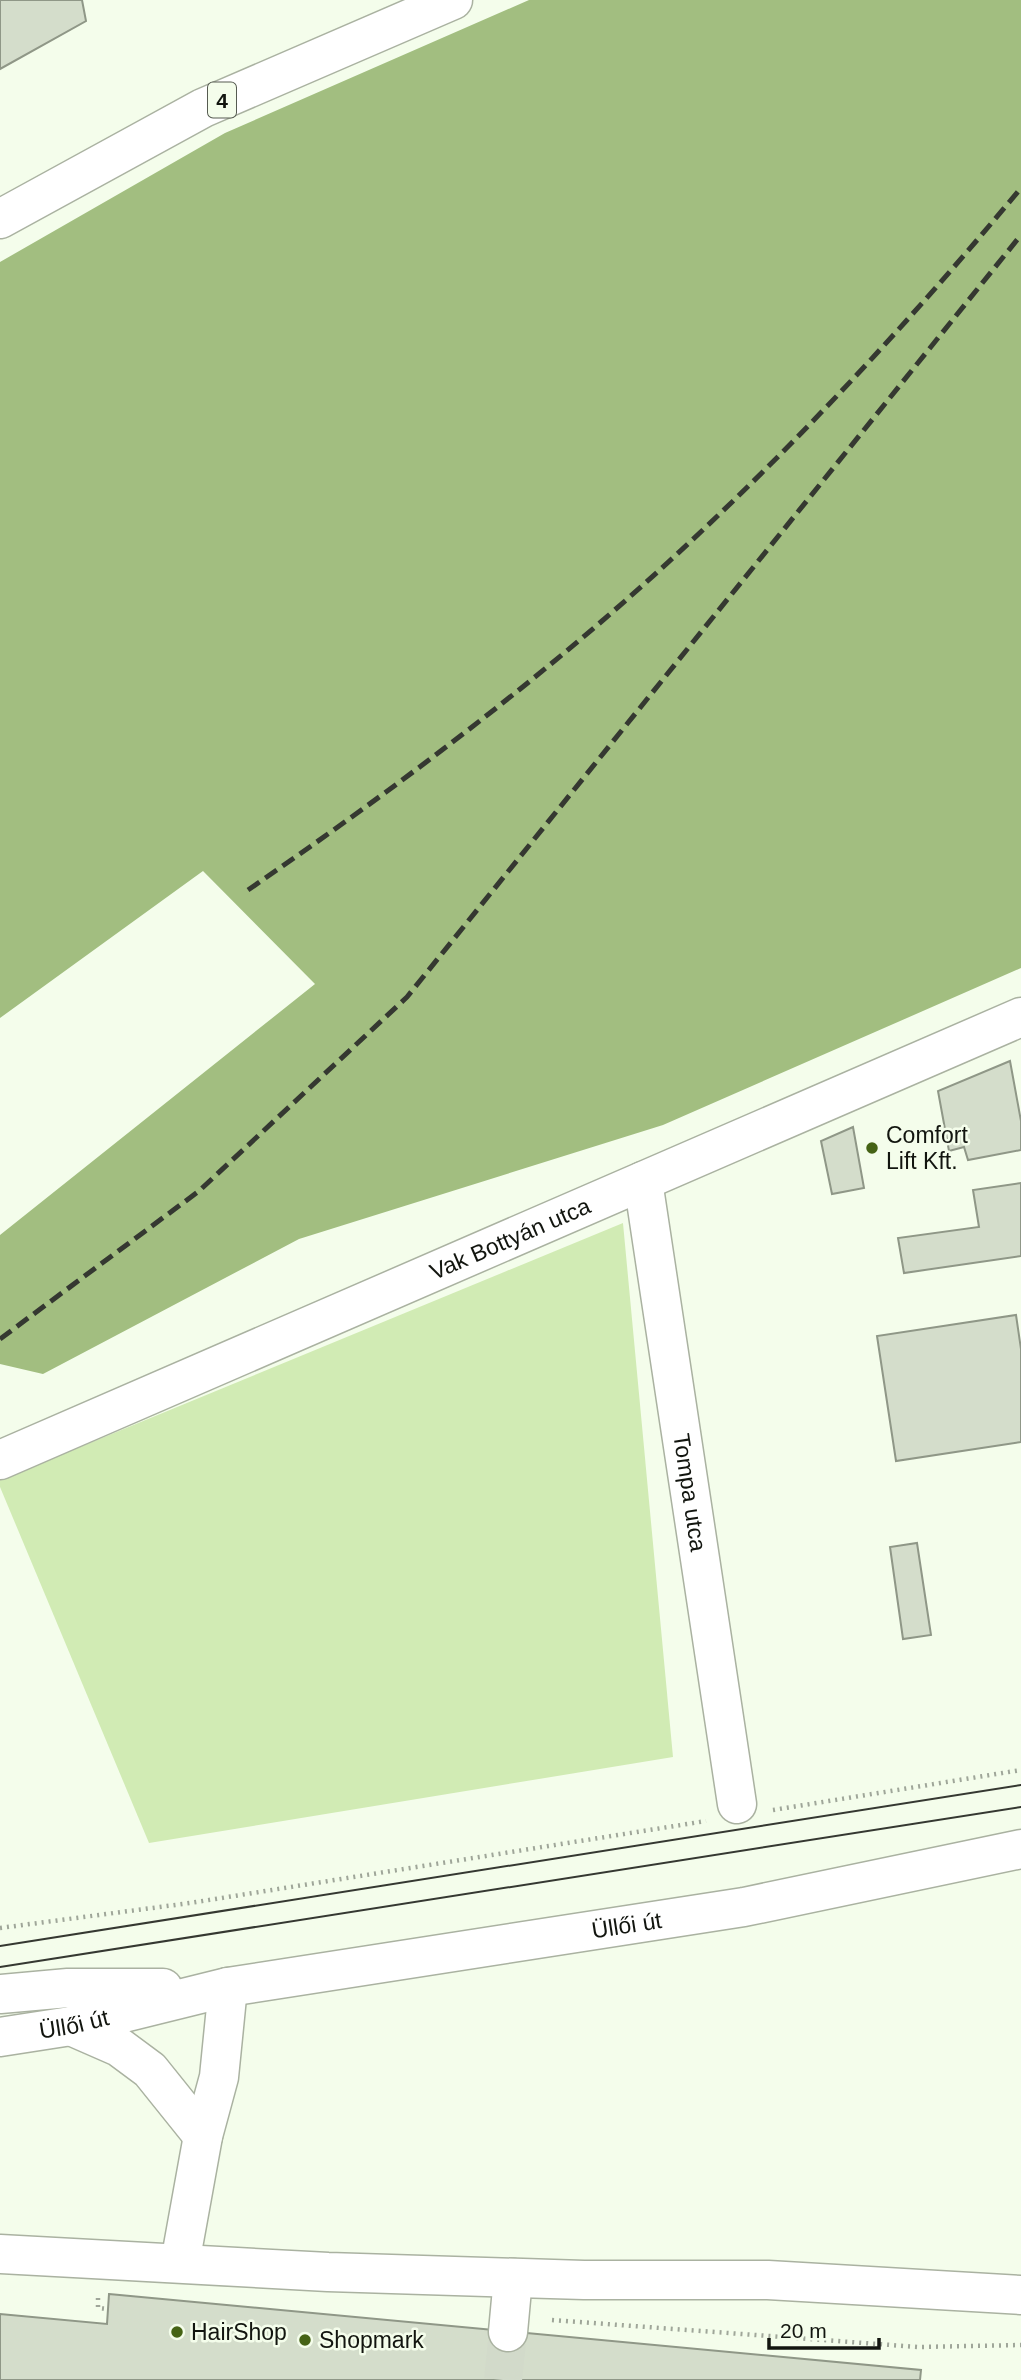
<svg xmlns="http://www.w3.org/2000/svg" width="1021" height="2380" viewBox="0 0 1021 2380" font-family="Arial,sans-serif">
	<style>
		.green { fill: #d1ebb4 }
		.forest { fill: #a2be80 }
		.building { fill: #d4ddcb; stroke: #8f9787; stroke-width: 2 }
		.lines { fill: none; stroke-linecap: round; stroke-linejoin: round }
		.minor-tunnel { stroke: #d2daca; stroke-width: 38; stroke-dasharray: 38 19; stroke-linecap: butt }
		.minor-casing { stroke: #aab2a1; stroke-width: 41 }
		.major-casing { stroke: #aab2a1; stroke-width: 41 }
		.path { stroke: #9fa699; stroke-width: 4.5; stroke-dasharray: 2 5; stroke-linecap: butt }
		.minor { stroke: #fff; stroke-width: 38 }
		.major { stroke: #fff; stroke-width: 38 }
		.tram { stroke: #353831; stroke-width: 2 }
		.rail { stroke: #353831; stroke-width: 5; stroke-dasharray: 14 7; stroke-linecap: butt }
		.poi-dot { fill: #456315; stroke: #f4fdeb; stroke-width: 2.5 }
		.labels { text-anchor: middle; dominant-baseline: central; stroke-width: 5; stroke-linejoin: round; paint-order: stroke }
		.shield { fill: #f4fdeb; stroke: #565b51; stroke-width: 2 }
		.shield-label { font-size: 21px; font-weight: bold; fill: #12150f }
		.poi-label { font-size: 23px; fill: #12150f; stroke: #f4fdeb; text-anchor: start }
		.street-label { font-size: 23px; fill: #12150f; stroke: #f4fdeb }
	</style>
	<rect width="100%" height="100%" fill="#f4fdeb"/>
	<path class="green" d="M623,1223l50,534 -524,86 -149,-356v-7z"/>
	<path class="forest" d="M529,0h492v968l-358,157 -364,114 -256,135 -43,-10v-129l315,-251 -112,-113 -203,147v-756l225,-129z"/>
	<path class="building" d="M0,0h82l4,21 -86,48z
		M1010,1061l11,60v29l-53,10 -4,-13 -15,4 -11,-60z
		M853,1127l11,61 -32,6 -11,-53z
		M1021,1183v73l-117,17 -6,-35 81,-11 -6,-37z
		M1016,1315l5,34v93l-125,19 -19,-125z
		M917,1543l14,92 -28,4 -13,-92z
		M109,2294l812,76 -1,10h-920v-66l107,10z"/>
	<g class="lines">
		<path class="minor-tunnel" d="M503,2380l5,-48"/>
		<defs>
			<g id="minor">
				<path id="s1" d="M643,1181l94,623"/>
				<path id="s2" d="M0,1460l1021,-443"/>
				<path d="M71,2026l48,21 31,23 53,66"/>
				<path d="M0,2254l328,18 256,8h184l253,15"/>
				<path d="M180,2263l23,-127 16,-59 9,-90"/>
				<path d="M508,2332l5,-54"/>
			</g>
			<g id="major">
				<path d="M0,219l203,-111 250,-108"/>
				<path d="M0,1994l68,-6h95"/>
				<path id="s3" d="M0,2037l71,-11 157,-39 516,-80 277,-58"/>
			</g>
		</defs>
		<use href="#minor" class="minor-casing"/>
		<use href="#major" class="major-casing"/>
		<path class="path" d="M773,1810l248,-40
			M0,1928l190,-25 516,-82
			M98,2298v10l10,1
			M552,2320l366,27 103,-2"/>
		<use href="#minor" class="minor"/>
		<use href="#major" class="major"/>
		<path class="tram" d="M0,1946l1021,-161
			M0,1967l1021,-160"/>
		<path class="rail" d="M248,890c122,-84 241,-172 354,-269 152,-131 291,-279 419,-433
			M0,1339l199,-148 208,-194 614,-762"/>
	</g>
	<g class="poi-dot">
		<circle cx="872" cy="1148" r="7"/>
		<circle cx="177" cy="2332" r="7"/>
		<circle cx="305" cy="2340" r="7"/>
	</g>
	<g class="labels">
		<rect class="shield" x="208" y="82.5" width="28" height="35" rx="5"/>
		<g class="shield-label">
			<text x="222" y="100">4</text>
		</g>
		<g class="poi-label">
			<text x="886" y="1135">Comfort<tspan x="886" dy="26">Lift Kft.</tspan></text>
			<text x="191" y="2332">HairShop</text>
			<text x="319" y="2340">Shopmark</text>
		</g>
		<g class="street-label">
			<text stroke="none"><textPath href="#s2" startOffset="556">Vak Bottyán utca</textPath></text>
			<text stroke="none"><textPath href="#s1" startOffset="315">Tompa utca</textPath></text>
			<text stroke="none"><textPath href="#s3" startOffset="637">Üllői út</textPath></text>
			<text stroke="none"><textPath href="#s3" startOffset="75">Üllői út</textPath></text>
		</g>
	</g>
	<path d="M769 2338v10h110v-10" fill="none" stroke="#12150f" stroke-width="3.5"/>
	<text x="780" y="2338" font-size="21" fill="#12150f" stroke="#f4fdeb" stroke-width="5" paint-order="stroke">20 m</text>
</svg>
